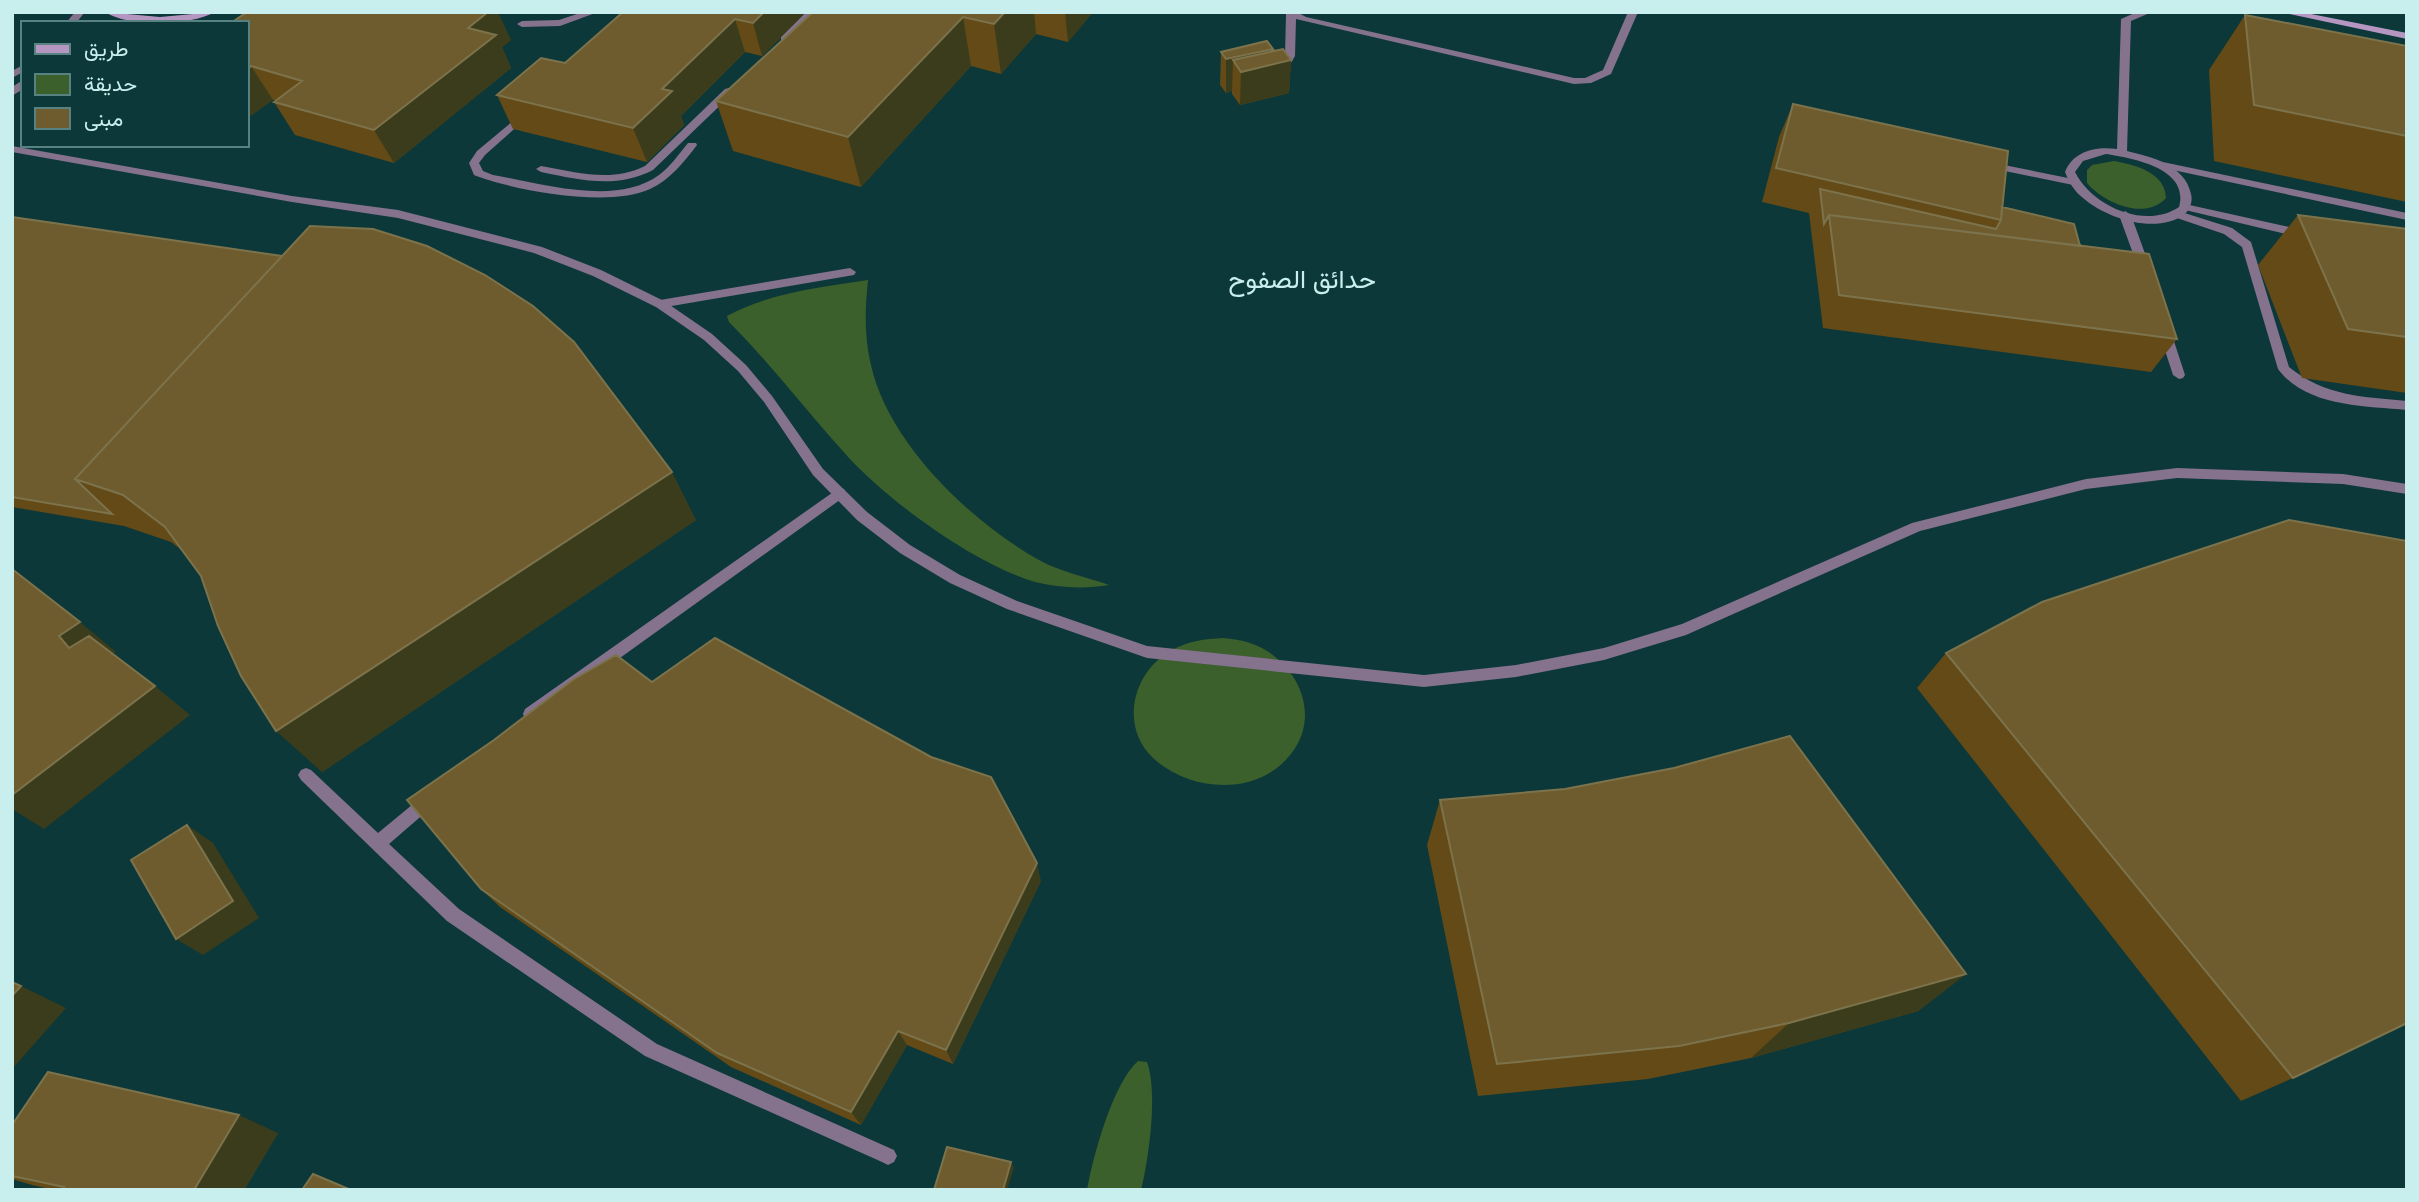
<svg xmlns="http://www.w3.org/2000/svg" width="2419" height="1202" font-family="'Open Sans',Vazirmatn,sans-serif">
	<rect width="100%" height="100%" fill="#0c3839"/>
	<path fill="#3b602c" d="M2114 161C2135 165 2165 172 2166 198 2145 221 2104 203 2087 183V170L2092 165Z
		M868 280C865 308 864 337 871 365 888 443 971 522 1039 560 1060 572 1087 577 1109 585 1086 589 1058 588 1035 582 975 564 892 504 849 458 808 413 772 365 729 322L727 316C769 293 821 287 868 280Z
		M1223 638C1232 639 1241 640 1250 643 1290 656 1320 704 1297 745 1267 797 1193 795 1153 758 1119 726 1133 671 1172 650 1188 641 1205 639 1223 638Z
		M1138 1061 1147 1062C1158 1092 1149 1158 1141 1190H1087C1093 1156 1113 1083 1138 1061Z"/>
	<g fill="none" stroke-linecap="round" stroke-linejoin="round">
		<path fill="#85728d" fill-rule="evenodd" d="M583 12H598L560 26 522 27 517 24 522 21 559 20Z
			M806 12H817L787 41H781V37Z
			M1284 12H1297L1306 17 1574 78H1585L1603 70 1628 12H1638L1611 74 1591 83 1574 84 1296 19 1295 56 1284 75 1280 76 1275 73 1285 56 1286 14Z
			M729 88 734 91 733 93 653 170C616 189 580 180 541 172L536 169 541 166C577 172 611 183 645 166L725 89Z
			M526 110 530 111V115L485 155 479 163 483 171 493 175C542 183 615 207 659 175 670 167 679 154 688 143H696L697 145C684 162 670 180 650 189 610 208 515 191 474 175L469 163 477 151Z
			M2158 161 2407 213V220L2154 166V162Z
			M2004 165 2073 179 2078 182 2073 185 2000 170V166Z
			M2185 204 2303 230 2309 234 2303 238 2181 209 2180 207Z
			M2175 210 2232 228 2251 242 2289 367C2324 396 2364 397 2407 401V410C2364 406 2306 407 2278 369L2242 247 2224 234 2171 216 2169 214Z
			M2125 211 2131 215 2151 270 2149 273 2145 274 2139 270 2119 215Z
			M850 268 856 272 854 275 660 308 654 304 660 300Z
			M2164 325 2170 329 2185 375 2183 378 2179 379 2173 375 2158 329Z
			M839 488 844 489 846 493 844 497 535 719 530 720 525 719 523 714 525 709Z
			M306 768 311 770 378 833 424 795 429 793 434 795 437 800 434 805 389 844 459 909 657 1044 894 1150 897 1156 894 1162 888 1165 882 1162 645 1056 447 921 301 780 298 775 301 770Z"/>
		<path fill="#85728d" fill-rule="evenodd" d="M75 12H85L76 23H66Z
			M2137 12H2152L2131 21 2127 151C2152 157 2185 165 2191 194 2193 201 2190 209 2185 214 2157 235 2107 219 2083 198 2074 191 2069 182 2065 172 2073 151 2096 146 2117 149L2121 19ZM2106 154C2132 158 2190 168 2179 207 2145 230 2092 206 2075 172L2083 161Z
			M23 65V72L12 78V71Z
			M23 80V89L12 96V87Z
			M12 146 292 196 398 210 542 247 601 270 664 301 712 334 746 365 772 396 823 469 867 512 910 545 960 575 1017 601 1147 646 1424 675 1516 665 1604 648 1682 624 1912 523 2086 479 2177 468 2343 474 2407 484V494L2343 484 2177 478 2086 489 1920 531 1686 635 1604 660 1516 677 1424 687 1147 658 1007 609 950 583 900 553 857 520 813 475 764 402 738 371 704 340 656 307 593 276 534 253 398 218 292 202 12 152Z"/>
		<path fill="#b596c1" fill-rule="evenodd" d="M105 12 160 17 215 12C190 26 130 28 105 12Z
			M2280 12H2301L2407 33V39Z"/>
	</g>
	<path fill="#634a17" d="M623 12H806L762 56 745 52 681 116 684 125 647 162 513 129 497 95 565 63Z
		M813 12H1093L1068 42 1036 34 1001 74 971 66 861 187 733 151 716 101Z
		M2245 15 2407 46V202L2214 161 2209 70Z
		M247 23 511 40 502 47 511 68 394 163 295 135 274 102 275 100H273L247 118Z
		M1273 49V51L1291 60 1289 93 1240 105 1232 94V91L1226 93 1220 85 1221 52Z
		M1793 104 2080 246 2177 339 2151 372 1823 328 1809 213 1762 202 1779 137Z
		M2298 215 2407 229V393L2302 378 2258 265Z
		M12 217 696 520 322 772 201 576 183 551 171 542 124 526 12 507Z
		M1946 653 2293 1078 2241 1101 1917 688Z
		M652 682 1041 881 953 1064 907 1045 861 1125 731 1067 500 907 481 889Z
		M1440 800 1966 974 1918 1011 1751 1058 1648 1079 1478 1096 1427 845Z
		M12 1125 278 1133 244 1190H54L32 1185 12 1179Z"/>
	<path fill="#3b3c1b" d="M488 12H498L511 40 502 47 511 68 394 163 374 130 468 28Z
		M764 12H806L762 56 753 23Z
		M1005 12H1034L1036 34 1001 74 994 24Z
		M1065 12H1093L1068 42Z
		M963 17 971 66 861 187 848 137Z
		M735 19 745 52 681 116 684 125 647 162 633 128 662 89Z
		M1273 49 1272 65 1291 60 1289 93 1240 105 1241 72 1233 60 1232 91 1226 93V59Z
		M251 66 273 100 247 118V70Z
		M672 472 696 520 322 772 276 731Z
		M80 622 116 652 96 666 69 648 59 636Z
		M155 686 190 715 44 829 12 809V795Z
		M187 825 213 843 259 918 203 955 176 939Z
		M1037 863 1041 881 953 1064 946 1050Z
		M1966 974 1918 1011 1751 1058 1789 1023Z
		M21 986 66 1008 12 1069V996Z
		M898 1031 907 1045 861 1125 851 1112Z
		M239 1115 278 1133 244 1190H194Z
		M1011 1162 1014 1168 1007 1190H1003Z"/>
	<path fill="#6e5c2e" stroke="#7c734c" stroke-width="2" d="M247 12H488L468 28 496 35 374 130 274 102 302 81 251 66 247 70V23H231Z
		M623 12H764L753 23 735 19 662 89 672 91 633 128 497 95 541 58 565 63Z
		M813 12H1005L994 24 963 17 848 137 716 101Z
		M2245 15 2407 46V136L2254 105Z
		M1267 41 1273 49 1226 59 1221 52Z
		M1283 49 1291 60 1241 72 1233 60Z
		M1793 104 2008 151 2001 220 1776 168Z
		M1820 189 1996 229 2001 220 2002 207 2074 224 2080 246 1829 215 1824 224Z
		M1829 215 2149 254 2177 339 1839 295Z
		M2298 215 2407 229V337L2348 329Z
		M12 217 282 256 75 479 112 514 12 497Z
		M310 226 373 229 427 246 485 275 533 306 574 342 672 472 276 731 241 676 218 626 201 576 165 527 123 495 75 479Z
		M2289 520 2407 541V1023L2293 1078 1946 653 2042 602Z
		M12 569 80 622 59 636 69 648 89 636 155 686 12 795Z
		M715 638 931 757 991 777 1037 863 946 1050 898 1031 851 1112 717 1053 481 889 407 800 494 740 574 679 616 655 652 682Z
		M1790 736 1966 974 1789 1023 1679 1046 1497 1064 1440 800 1565 789 1674 768Z
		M187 825 233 901 176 939 131 860Z
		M12 982 21 986 12 996Z
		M48 1072 239 1115 194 1190H62L64 1187 12 1176V1125Z
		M947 1147 1011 1162 1003 1190H934Z
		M313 1174 351 1190H302Z"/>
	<g text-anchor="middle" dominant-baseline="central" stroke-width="7" stroke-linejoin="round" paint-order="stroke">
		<g font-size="26" fill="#c9eeee" stroke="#0c3839">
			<text x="1302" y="278">حدائق الصفوح</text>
		</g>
	</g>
	<rect width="2419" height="1202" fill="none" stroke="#c9eeee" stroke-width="28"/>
	<rect x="21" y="21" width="228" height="126" fill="#0c3839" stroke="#588181" stroke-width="2"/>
	<rect x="35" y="44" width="35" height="10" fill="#b596c1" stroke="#588181" stroke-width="2"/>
	<text x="84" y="56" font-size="21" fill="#c9eeee">طريق</text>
	<rect x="35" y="74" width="35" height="21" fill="#3b602c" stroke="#588181" stroke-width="2"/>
	<text x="84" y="91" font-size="21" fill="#c9eeee">حديقة</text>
	<rect x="35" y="108" width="35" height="21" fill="#6e5c2e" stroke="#588181" stroke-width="2"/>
	<text x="84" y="126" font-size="21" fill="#c9eeee">مبنى</text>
</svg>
